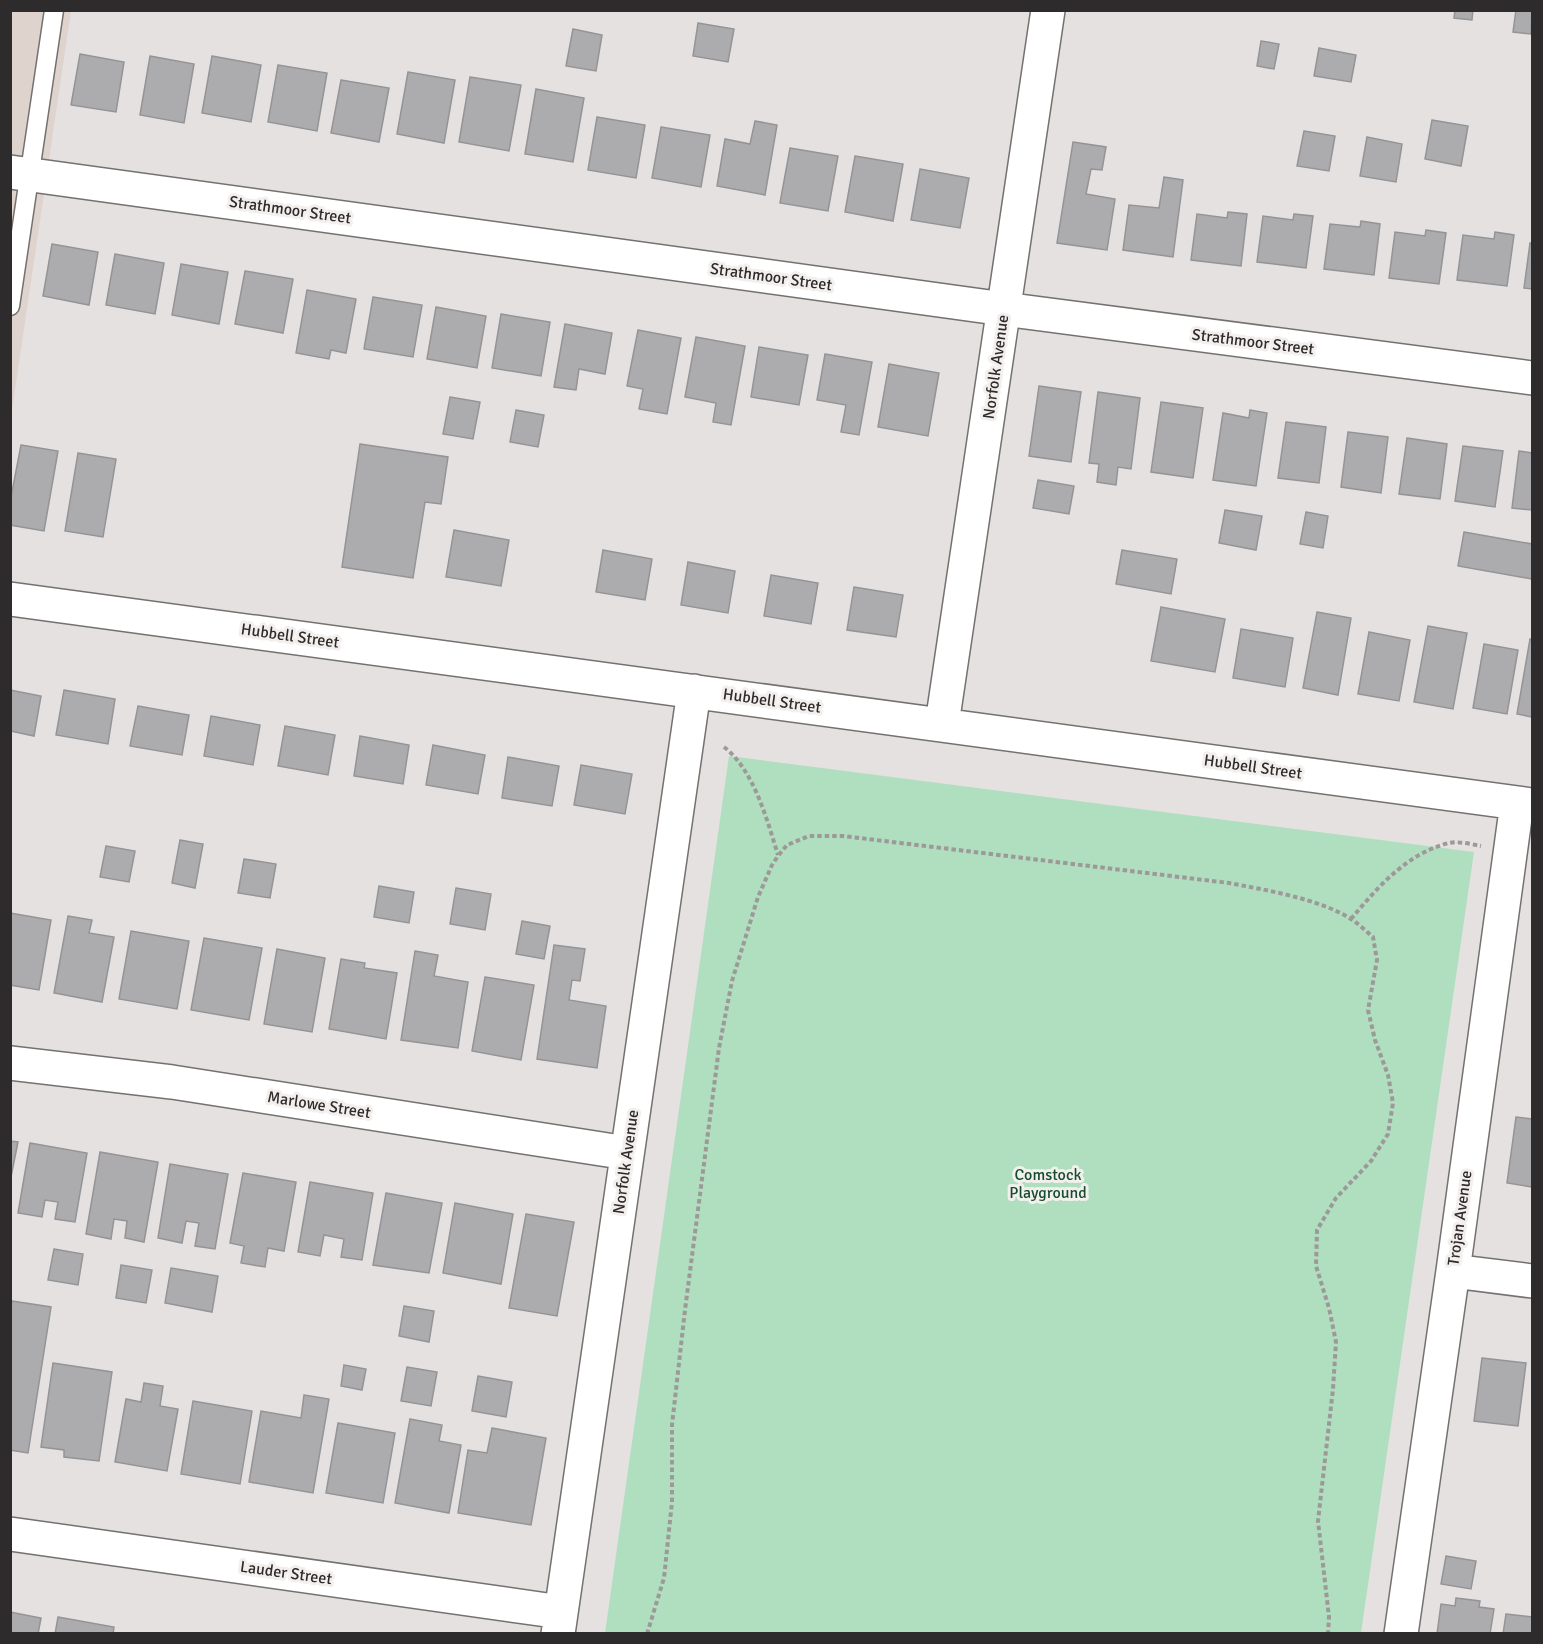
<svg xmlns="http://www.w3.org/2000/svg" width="1543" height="1644" font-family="Signika,sans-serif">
	<rect width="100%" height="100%" fill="#e5e1e0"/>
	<path fill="#dfd3ce" d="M11 11H71L11 417Z"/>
	<path fill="#afdfbf" d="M729 756 1474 852 1361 1633H605Z"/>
	<path fill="#acacaf" stroke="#949497" stroke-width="1.5" d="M1455 10H1473L1472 20 1454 18Z
		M1516 10H1532L1531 34 1513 32Z
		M698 23 734 29 728 62 693 56Z
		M573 29 602 35 596 71 566 66Z
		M1261 41 1279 44 1274 69 1257 66Z
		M1319 48 1356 55 1351 82 1314 76Z
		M80 54 124 62 116 112 71 105Z
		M150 56 194 64 184 123 140 115Z
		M212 56 261 65 251 122 202 113Z
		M278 65 327 73 317 131 268 122Z
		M408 72 455 80 444 143 397 134Z
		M470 77 521 85 509 151 459 142Z
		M341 80 389 88 379 142 331 133Z
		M536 89 584 98 573 162 525 154Z
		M597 117 645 125 636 178 588 170Z
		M1432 120 1468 126 1461 166 1425 159Z
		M755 121 777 125 765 195 717 186 725 139 750 144Z
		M661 127 710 135 701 187 652 178Z
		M1304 131 1335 136 1329 171 1297 166Z
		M1367 137 1402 144 1396 182 1360 176Z
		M1073 142 1106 147 1102 170 1091 169 1086 194 1115 199 1107 250 1057 243Z
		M790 148 838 156 828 211 780 203Z
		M855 156 903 164 893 221 845 212Z
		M920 169 969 178 960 228 911 220Z
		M1164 177 1183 180 1173 257 1123 250 1129 205 1159 208Z
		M1228 212 1247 214 1241 266 1191 260 1197 214 1227 218Z
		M1294 214 1313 216 1306 268 1257 262 1263 216 1293 220Z
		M1361 221 1380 224 1374 275 1324 269 1330 224 1360 227Z
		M1426 230 1446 233 1439 284 1389 278 1395 232 1425 236Z
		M1495 232 1514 235 1507 286 1457 280 1463 235 1494 239Z
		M1530 243H1532V289L1524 288Z
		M52 244 98 252 89 305 43 296Z
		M115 254 164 263 155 314 106 305Z
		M181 264 228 272 219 324 172 315Z
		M245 271 293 279 283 333 235 324Z
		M307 290 356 299 346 353 331 350 329 359 296 353Z
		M373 297 422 305 413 357 364 349Z
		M436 307 486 316 477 368 427 359Z
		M501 314 550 322 541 376 492 368Z
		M565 324 612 333 605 374 579 369 576 390 554 387Z
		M638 330 681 338 667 414 639 409 643 389 627 386Z
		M696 337 745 346 731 425 713 422 716 403 685 397Z
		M759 347 808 355 799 405 751 397Z
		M825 354 872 362 859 435 841 432 846 405 817 400Z
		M889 364 939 373 928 436 878 427Z
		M1039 386 1081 392 1071 462 1029 456Z
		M1098 392 1140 398 1131 469 1118 467 1116 485 1097 482 1099 464 1089 463Z
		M450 397 480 402 473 439 443 434Z
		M1161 402 1203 408 1193 478 1151 472Z
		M516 410 544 415 538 447 510 442Z
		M1250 410 1267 413 1256 486 1213 480 1223 413 1249 418Z
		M1286 422 1326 427 1319 483 1278 478Z
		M1348 432 1388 437 1381 493 1341 487Z
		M1407 438 1447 444 1440 499 1399 494Z
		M360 444 448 457 441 504 425 502 413 578 342 567Z
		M21 445 58 451 44 531 10 525V502Z
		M1463 446 1503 451 1495 507 1455 501Z
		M1519 451 1532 453V510L1512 508Z
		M78 453 116 459 103 537 65 531Z
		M1038 480 1074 486 1069 514 1033 508Z
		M1225 510 1262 516 1256 550 1219 543Z
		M1306 512 1328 516 1323 548 1300 544Z
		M454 530 509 540 501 586 446 577Z
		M1464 532 1532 544V579L1458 566Z
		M603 550 652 559 645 600 596 592Z
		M1122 550 1177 559 1171 594 1116 584Z
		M688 562 735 571 728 613 681 605Z
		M771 575 818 583 811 624 764 616Z
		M854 587 903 595 896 637 847 630Z
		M1161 607 1225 619 1215 672 1151 661Z
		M1317 612 1351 618 1338 695 1303 688Z
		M1428 626 1467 633 1453 709 1414 702Z
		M1241 629 1293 638 1285 687 1233 678Z
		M1369 632 1410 640 1399 701 1358 694Z
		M1530 639 1532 640V717L1517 714Z
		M1484 644 1518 650 1507 714 1473 708Z
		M10 690 41 696 34 736 10 731Z
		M64 690 115 699 108 744 56 735Z
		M138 706 189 715 182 755 130 746Z
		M211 716 260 725 253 765 204 756Z
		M285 726 335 735 328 775 278 766Z
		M360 736 409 745 403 784 354 776Z
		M433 745 485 755 478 794 426 785Z
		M508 757 559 766 552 806 502 798Z
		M581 765 632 774 625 814 574 805Z
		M180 840 203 844 195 888 172 883Z
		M106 846 135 851 129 882 100 877Z
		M244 859 276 864 270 898 238 893Z
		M379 886 414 892 409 923 374 917Z
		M456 888 491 894 485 930 450 924Z
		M10 913 51 920 39 990 10 985Z
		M68 916 92 920 89 933 114 937 102 1002 54 993Z
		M522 921 550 926 544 959 516 954Z
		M131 931 189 941 177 1009 119 999Z
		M204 938 262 948 249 1020 191 1010Z
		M554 945 585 949 580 981 572 980 569 1000 606 1006 597 1068 537 1059Z
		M277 949 325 958 312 1032 264 1024Z
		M415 951 438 955 434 976 468 982 458 1048 401 1040Z
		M341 959 365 963 364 968 397 973 386 1039 329 1029Z
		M485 977 534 985 521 1060 472 1051Z
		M1516 1117 1532 1119V1187L1507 1183Z
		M10 1141 18 1142 10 1182Z
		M30 1143 87 1153 75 1222 55 1219 58 1202 45 1200 42 1217 18 1213Z
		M100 1152 158 1162 144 1242 125 1238 127 1221 114 1219 111 1239 86 1234Z
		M170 1164 228 1174 215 1249 195 1246 199 1223 186 1221 182 1243 158 1238Z
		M243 1173 296 1182 284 1251 268 1248 265 1267 241 1263 244 1246 230 1243Z
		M310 1182 373 1193 362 1260 341 1257 344 1239 324 1235 320 1256 298 1252Z
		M386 1193 442 1203 429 1273 373 1265Z
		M455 1203 513 1214 501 1284 443 1273Z
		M526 1214 574 1222 557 1316 509 1308Z
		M54 1249 83 1254 78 1285 48 1280Z
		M121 1265 152 1270 146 1303 116 1298Z
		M171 1268 218 1276 212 1312 165 1303Z
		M12 1301 51 1307 28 1453 10 1450V1309Z
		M404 1306 434 1311 429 1342 399 1336Z
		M1482 1358 1526 1363 1518 1426 1474 1421Z
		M53 1363 112 1372 99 1461 64 1457V1450L41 1447Z
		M344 1365 366 1369 362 1390 341 1386Z
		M407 1367 437 1372 431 1406 401 1401Z
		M478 1376 512 1382 506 1417 472 1411Z
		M144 1383 163 1386 160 1406 178 1409 167 1471 115 1462 126 1399 141 1402Z
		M304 1395 329 1399 313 1493 249 1482 261 1411 301 1418Z
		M193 1401 252 1411 240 1484 181 1474Z
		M410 1419 442 1425 439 1441 461 1445 449 1513 395 1503Z
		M338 1423 395 1433 383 1503 326 1493Z
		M492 1428 546 1438 531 1525 458 1513 468 1450 487 1453Z
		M1446 1556 1476 1561 1471 1589 1441 1584Z
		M1456 1598 1480 1601 1479 1607 1494 1609 1490 1634H1437L1441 1604 1455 1606Z
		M10 1612 41 1618 38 1634H10Z
		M1506 1614 1532 1617V1634H1503Z
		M58 1617 114 1627 113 1634H55Z"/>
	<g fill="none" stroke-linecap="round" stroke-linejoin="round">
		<defs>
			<path id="lane" d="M10 306 54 10"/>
			<path id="street" d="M10 172 1004 309 1532 378
				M10 599 1532 805
				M942 724 1048 10
				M10 1063 172 1082 627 1153
				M1453 1271 1532 1281
				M10 1534 561 1612
				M558 1634 694 691
				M1401 1634 1453 1271 1517 803"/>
		</defs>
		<use href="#lane" stroke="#74716f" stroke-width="21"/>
		<use href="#street" stroke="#74716f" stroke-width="36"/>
		<path stroke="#9d9999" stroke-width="4" stroke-dasharray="4.5 3" stroke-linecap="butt" d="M724 747C754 770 767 820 778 855
			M1351 919C1377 888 1407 853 1449 843 1458 841 1471 844 1481 846
			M647 1634 664 1578 672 1502V1425L685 1310 719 1048 732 981 758 897 772 865 778 856 787 845 809 836H843L1229 883C1266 890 1320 899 1351 919 1359 924 1366 931 1373 937L1377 960 1368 1010 1375 1040 1388 1075 1393 1103 1388 1134 1371 1161 1336 1198 1317 1230 1316 1266 1329 1308 1336 1342 1333 1389 1318 1521 1329 1617 1328 1634"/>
		<use href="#lane" stroke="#fff" stroke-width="18"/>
		<use href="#street" stroke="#fff" stroke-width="33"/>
	</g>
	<g text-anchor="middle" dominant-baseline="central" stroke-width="6" stroke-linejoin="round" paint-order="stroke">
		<g font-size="16" fill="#2d2b2b" stroke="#f3efed">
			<text transform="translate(290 210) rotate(8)">Strathmoor Street</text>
			<text transform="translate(771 277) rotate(8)">Strathmoor Street</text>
			<text transform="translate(1253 342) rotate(7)">Strathmoor Street</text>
			<text transform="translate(996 367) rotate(-82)">Norfolk Avenue</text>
			<text transform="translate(290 636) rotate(8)">Hubbell Street</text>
			<text transform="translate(772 701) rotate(8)">Hubbell Street</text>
			<text transform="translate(1253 767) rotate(8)">Hubbell Street</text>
			<text transform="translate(319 1105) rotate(9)">Marlowe Street</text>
			<text transform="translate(626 1162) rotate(-82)">Norfolk Avenue</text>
			<text transform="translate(1460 1218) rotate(-82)">Trojan Avenue</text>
			<text transform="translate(286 1573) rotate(8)">Lauder Street</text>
		</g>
		<g font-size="16" fill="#134d2e" stroke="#f3efed">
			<text x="1048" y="1175">Comstock<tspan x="1048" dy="18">Playground</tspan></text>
		</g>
	</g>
	<rect width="1543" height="1644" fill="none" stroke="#2d2b2b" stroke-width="24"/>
</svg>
